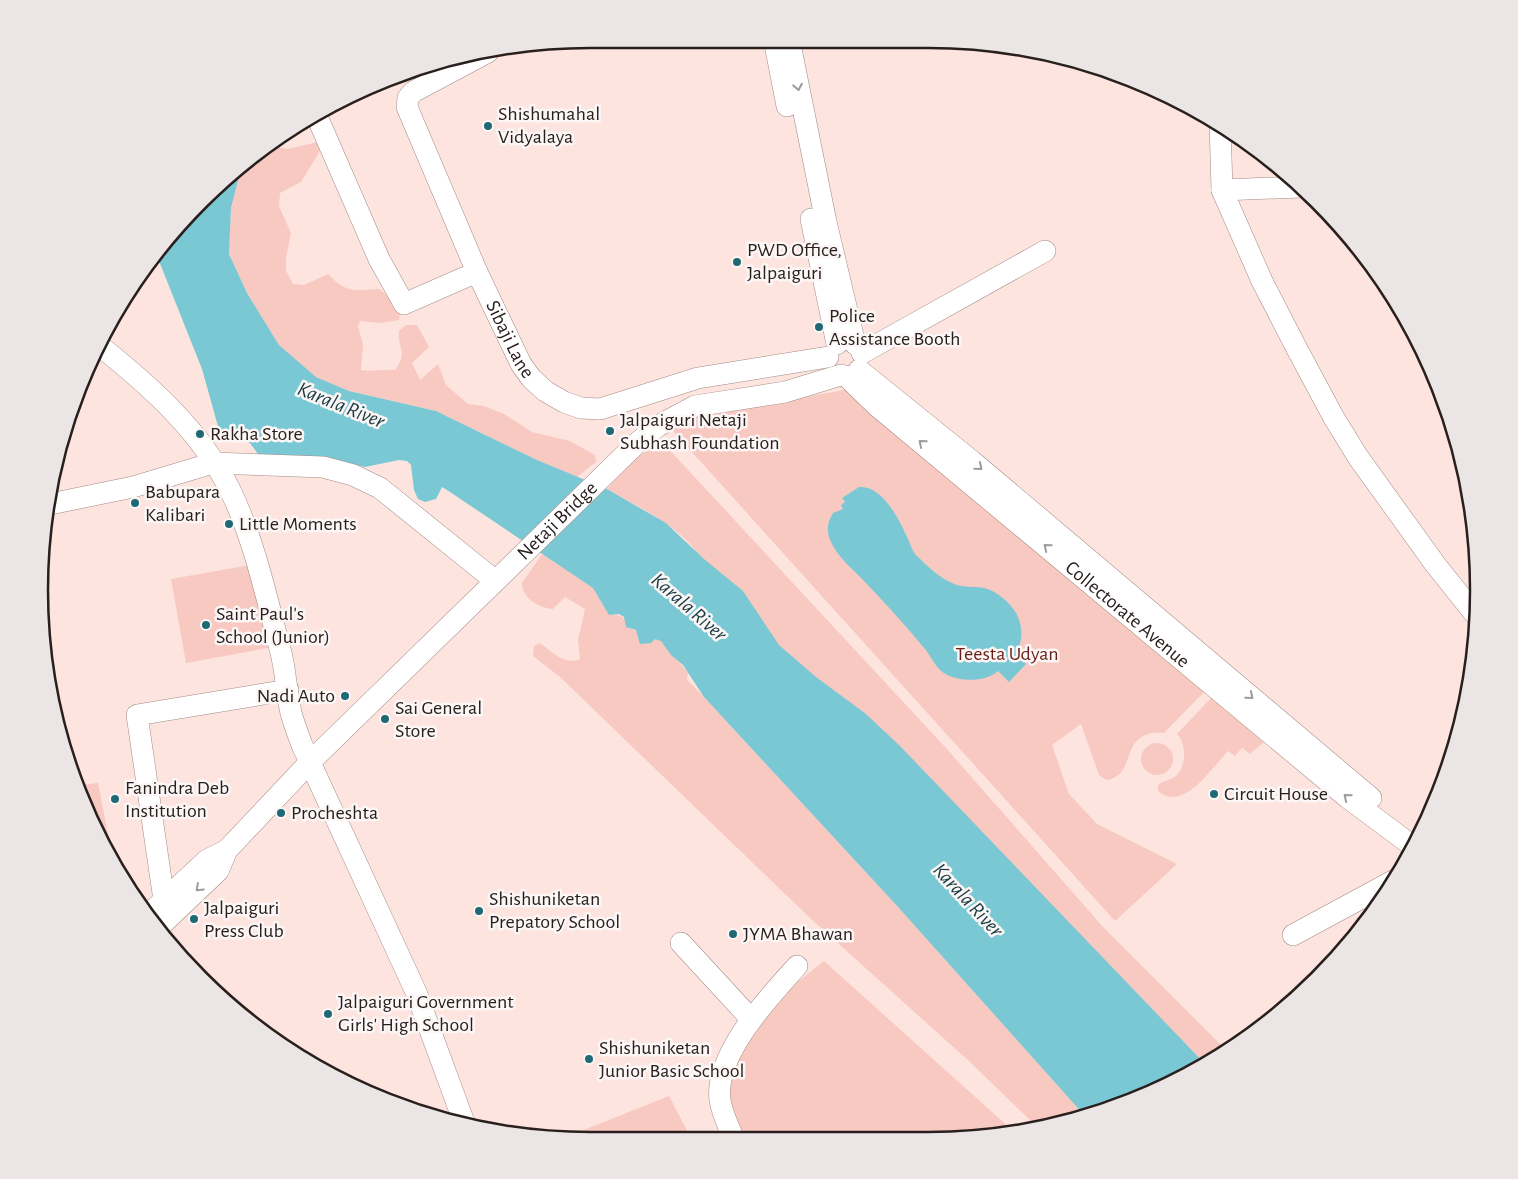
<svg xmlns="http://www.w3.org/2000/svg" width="1518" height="1179" font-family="'Alegreya Sans',sans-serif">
	<rect width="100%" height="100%" fill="#fee4df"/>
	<path fill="#f7c9c1" d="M322 141 323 146 301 182 280 193 279 206 291 233 286 258V271L293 284 304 285 328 274C347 294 354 290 379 289L401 306 399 320 380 323 360 321 358 326 363 345 361 370C373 372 382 369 395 370 409 350 397 349 399 331L406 325H417L429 347 412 363 420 380 438 364 446 385 468 404 484 406 504 414 532 432 570 441 595 455 596 462 577 477 537 460 436 411 349 391 316 377 279 345 247 293 229 254 231 208 241 169 270 146 288 149Z
		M844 390 852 393 1205 691 1164 733C1117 729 1139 776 1106 780L1099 775 1081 724 1052 745 1069 794 1097 824 1177 864 1115 921 673 431 694 418 717 413Z
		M664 444 946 748 1103 927 1226 1050 1204 1066 833 703 709 576C696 533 644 510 607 489 624 470 638 451 664 444Z
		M542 554 594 588 609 615C623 614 623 618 631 629L636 630 639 634 661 640 688 673 687 680 704 697 898 907 1084 1115 1035 1125 970 1062 810 918 560 677 533 656 534 646 540 643C551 651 565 666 580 659L578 640 585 609 565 597 553 609C539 608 522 598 522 583Z
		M250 565 268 648 186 663 171 579Z
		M1212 697 1266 740 1250 754 1242 748 1235 756 1228 751C1212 768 1183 813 1158 791V786C1162 780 1170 781 1176 776 1186 767 1187 744 1177 734Z
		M1141 759a16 16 0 1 1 32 0a16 16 0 1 1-32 0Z
		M98 783 114 866 80 785Z
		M824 961 1012 1130 965 1139 740 1140 726 1099 740 1046 789 989Z
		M669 1096 692 1140H589L564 1138Z"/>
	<path fill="#7bc8d5" d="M241 169 231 208 229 254 247 293 279 345 316 377 349 391 436 411 537 460 607 489 666 523 704 559 743 591 779 645 816 677 866 714 900 746 1206 1065 1105 1111 1084 1115 898 907 704 697 683 665 671 655 661 641 655 639 651 643 640 644 636 630 626 627 624 617 619 614 609 615 593 588 450 492 442 487 436 499 425 502 418 499 414 490 411 465 407 461 399 460 365 467 330 459 258 454 250 443 219 430 202 369 157 256 200 200Z
		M859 487C882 485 899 519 907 537 911 544 911 550 917 556 928 567 940 578 954 584 964 588 974 586 984 588 995 590 1008 601 1014 610 1023 622 1024 641 1016 653L1026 664 1009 682 998 671C986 682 961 682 947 675 936 669 932 658 925 649 906 626 886 604 866 583 854 570 838 558 831 542 826 531 827 523 833 513L843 509 841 505 845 502 842 498Z"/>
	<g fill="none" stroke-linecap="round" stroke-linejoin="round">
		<defs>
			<g id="minor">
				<path d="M774 39 787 106"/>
				<path d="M789 39 826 222 855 344"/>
				<path id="s1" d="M488 52 413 92 408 98 407 107 477 272 497 314 521 364 531 378 545 391 564 402 581 408 600 409 698 378 828 357"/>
				<path d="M315 112 379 259 404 304 477 272"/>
				<path d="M1220 123 1222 190 1262 281 1297 349 1334 418 1358 457 1435 564 1478 618"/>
				<path d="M1222 190 1301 187"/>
				<path d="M811 219 837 344"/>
				<path d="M100 346C150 386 201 431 230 490 253 536 267 599 280 649 286 670 286 692 291 713 294 724 298 734 302 745L416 992 465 1125"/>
				<path d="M862 353 1045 251"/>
				<path d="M859 370 973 462 1371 798"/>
				<path id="s2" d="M846 376 877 406 1348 798 1414 847"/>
				<path d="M50 504 133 487 213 463 323 467 353 475 380 488 488 575"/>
				<path d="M164 900 137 715 288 690"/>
				<path d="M148 915 207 860 227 850"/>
				<path id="s3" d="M158 928 218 871 227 850 310 762 637 443 658 426 695 406 785 392 841 375"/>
				<path d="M1293 935 1393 881"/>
				<path d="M681 943 751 1019"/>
				<path d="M734 1140C729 1127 722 1114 720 1100 714 1055 769 997 797 966"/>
			</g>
		</defs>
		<use href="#minor" stroke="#a18a85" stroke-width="22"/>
		<use href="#minor" stroke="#fff" stroke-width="21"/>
	</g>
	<defs><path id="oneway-chevron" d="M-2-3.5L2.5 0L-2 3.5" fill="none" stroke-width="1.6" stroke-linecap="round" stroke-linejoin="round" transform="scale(1.25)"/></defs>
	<g stroke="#9f9b9a">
		<use href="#oneway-chevron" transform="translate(798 87) rotate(79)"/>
		<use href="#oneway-chevron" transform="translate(922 443) rotate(-140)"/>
		<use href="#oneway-chevron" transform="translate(979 467) rotate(40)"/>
		<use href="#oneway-chevron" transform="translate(1047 547) rotate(-141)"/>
		<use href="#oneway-chevron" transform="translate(1250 696) rotate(40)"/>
		<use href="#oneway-chevron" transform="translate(1347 797) rotate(-141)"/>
		<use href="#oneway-chevron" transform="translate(199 888) rotate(137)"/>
	</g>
	<g fill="#1f6974" stroke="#fcf6f6" stroke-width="2">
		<circle cx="488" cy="126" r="5"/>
		<circle cx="737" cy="262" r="5"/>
		<circle cx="819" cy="327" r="5"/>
		<circle cx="610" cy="431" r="5"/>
		<circle cx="200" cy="434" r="5"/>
		<circle cx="135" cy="503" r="5"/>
		<circle cx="229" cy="524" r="5"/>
		<circle cx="206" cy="625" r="5"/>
		<circle cx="345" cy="696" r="5"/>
		<circle cx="385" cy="719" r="5"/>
		<circle cx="1214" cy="794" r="5"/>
		<circle cx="115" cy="799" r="5"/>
		<circle cx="281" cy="813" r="5"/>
		<circle cx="479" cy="911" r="5"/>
		<circle cx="194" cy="919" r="5"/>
		<circle cx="733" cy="934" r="5"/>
		<circle cx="328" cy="1014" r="5"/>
		<circle cx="589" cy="1059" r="5"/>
	</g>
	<g text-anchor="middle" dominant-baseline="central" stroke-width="5" stroke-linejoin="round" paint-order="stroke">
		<g font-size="20" fill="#29201e" stroke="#fcf6f6" text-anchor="start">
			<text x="498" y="114">Shishumahal<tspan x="498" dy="23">Vidyalaya</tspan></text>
			<text x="747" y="250">PWD Office,<tspan x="747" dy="23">Jalpaiguri</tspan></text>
			<text x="829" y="316">Police<tspan x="829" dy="23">Assistance Booth</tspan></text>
			<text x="620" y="420">Jalpaiguri Netaji<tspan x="620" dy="23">Subhash Foundation</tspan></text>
			<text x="210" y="434">Rakha Store</text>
			<text x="145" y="492">Babupara<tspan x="145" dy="23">Kalibari</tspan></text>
			<text x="239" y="524">Little Moments</text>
			<text x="216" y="614">Saint Paul's<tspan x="216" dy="23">School (Junior)</tspan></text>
			<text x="335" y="696" text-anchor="end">Nadi Auto</text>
			<text x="395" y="708">Sai General<tspan x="395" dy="23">Store</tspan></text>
			<text x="125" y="788">Fanindra Deb<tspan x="125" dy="23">Institution</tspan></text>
			<text x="1224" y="794">Circuit House</text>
			<text x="291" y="813">Procheshta</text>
			<text x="489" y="899">Shishuniketan<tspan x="489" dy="23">Prepatory School</tspan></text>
			<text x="204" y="908">Jalpaiguri<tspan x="204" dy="23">Press Club</tspan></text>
			<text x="743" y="934">JYMA Bhawan</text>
			<text x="338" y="1002">Jalpaiguri Government<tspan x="338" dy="23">Girls' High School</tspan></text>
			<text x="599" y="1048">Shishuniketan<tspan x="599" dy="23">Junior Basic School</tspan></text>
		</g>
		<g font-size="20" fill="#29201e" stroke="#fcf6f6">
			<text stroke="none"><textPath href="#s1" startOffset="356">Sibaji Lane</textPath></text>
			<text stroke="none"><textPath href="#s3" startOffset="572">Netaji Bridge</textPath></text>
			<text stroke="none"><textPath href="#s2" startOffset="369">Collectorate Avenue</textPath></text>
		</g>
		<g font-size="20" fill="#691e17" stroke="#fcf6f6">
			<text x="1007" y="654">Teesta Udyan</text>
		</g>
		<g font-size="21" font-style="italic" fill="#183d43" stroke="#fcf6f6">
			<text transform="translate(341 405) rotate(22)">Karala River</text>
			<text transform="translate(689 607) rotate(41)">Karala River</text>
			<text transform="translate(968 900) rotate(47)">Karala River</text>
		</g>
	</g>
	<path d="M0 0H1518V1179H0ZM590 48H928A542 542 0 0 1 1470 590V590A542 542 0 0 1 928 1132H590A542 542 0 0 1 48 590V590A542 542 0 0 1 590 48Z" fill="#ebe5e5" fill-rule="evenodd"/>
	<path fill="none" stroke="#29201e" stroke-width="2.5" d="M590 48H928A542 542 0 0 1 1470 590V590A542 542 0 0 1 928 1132H590A542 542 0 0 1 48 590V590A542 542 0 0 1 590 48Z"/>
</svg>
